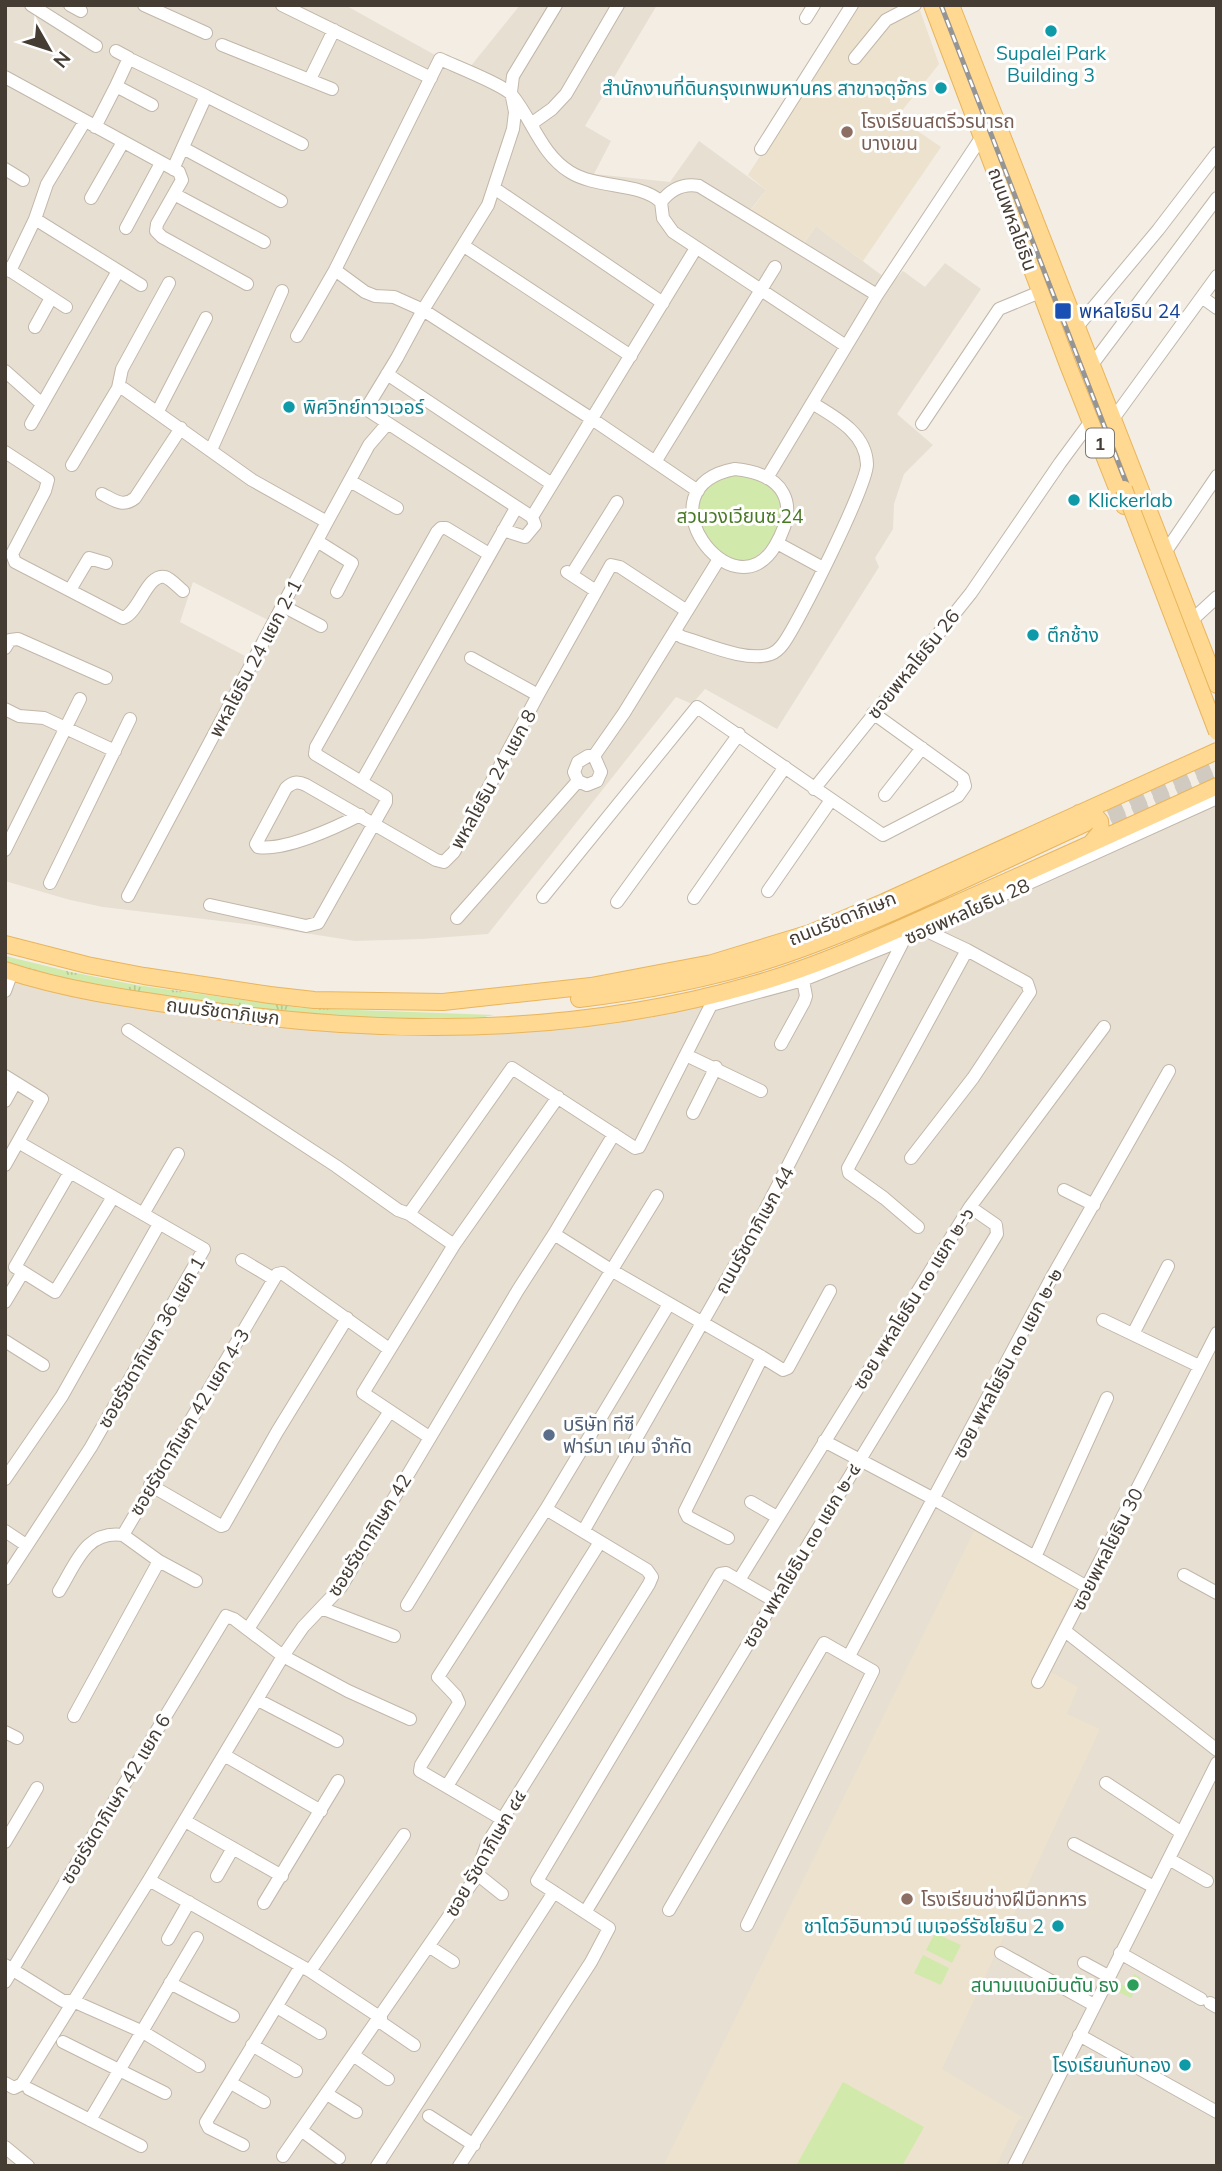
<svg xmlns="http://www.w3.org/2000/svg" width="1222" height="2171" font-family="Mulish,'Noto Sans Thai',sans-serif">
	<defs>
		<pattern id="grass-tufts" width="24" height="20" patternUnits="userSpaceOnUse" patternTransform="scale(1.75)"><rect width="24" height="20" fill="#d1e9ab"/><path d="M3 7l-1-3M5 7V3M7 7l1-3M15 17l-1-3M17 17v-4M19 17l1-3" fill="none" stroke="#b5c994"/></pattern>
	</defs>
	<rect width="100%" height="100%" fill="#f3ede4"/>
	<path fill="#e7dfd2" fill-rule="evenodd" d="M5 5H345L435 55 470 67 520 5H657L585 126 611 141 594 174 670 182 699 141 766 190 749 212 803 245 816 226 892 283 903 271 925 287 945 263 981 289 897 414 933 445 904 474 894 504 893 529 875 558 879 567 777 729 705 689 692 704 676 697 488 934 422 939 355 941 254 925 103 907 70 900 5 881ZM193 582 268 620 247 657 180 622Z
		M1217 794V2166H5V977L421 1032 748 990Z"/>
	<path fill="#ede2cd" d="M857 5H894L896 10 918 5 939 64 897 117 941 147 863 261 816 226 802 246 749 213 766 190 748 175Z
		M974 1531 1077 1588 1038 1665 1078 1687 1067 1714 1100 1729 942 2069 1024 2118 1018 2120 996 2166H663Z"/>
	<path fill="url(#grass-tufts)" d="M5 956 71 972 136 985 302 1008 494 1015 484 1017 399 1020 303 1016 91 986 5 965Z"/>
	<path fill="#d1e9ab" d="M743 470 784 493 783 531 746 566 723 561 694 524C696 480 705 483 743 470Z
		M935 1933 961 1945 952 1963 926 1950Z
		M923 1955 949 1968 941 1985 914 1973Z
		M1134 1974 1141 1978 1131 1998 1112 1989 1116 1982 1128 1987Z
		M843 2082 924 2127 902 2166H796Z"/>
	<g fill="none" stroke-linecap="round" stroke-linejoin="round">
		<path stroke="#d0cac1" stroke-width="16" stroke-dasharray="16 8" stroke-linecap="butt" d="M1086 823 1217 763
			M1091 835 1217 776"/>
		<defs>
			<path id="minor" d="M31 5 96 46
				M70 5 81 11
				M144 5 206 33
				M282 5 431 78
				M556 5 513 76 511 92 515 112 513 129 488 205 423 310 397 358 366 409 532 517 696 248
				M806 18 814 5
				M222 45 332 89
				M116 51 129 58 116 86 152 105
				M855 58 886 20 915 5
				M132 60 206 96
				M5 77 179 172 182 180 157 224 156 231 162 237 247 284
				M310 79 334 30
				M531 124 552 109 566 94 618 5
				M95 127 116 86
				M183 148 281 201
				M761 149 852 5
				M5 169 23 180
				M173 169 206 96 302 144
				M494 188 663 303
				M174 194 264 242
				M91 198 123 142
				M661 202C671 189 683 183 699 186L877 295
				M661 202 663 218 673 232 846 346
				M35 219 141 285
				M126 228 161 163
				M464 246 631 356
				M6 268 66 307
				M335 270 365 292 375 296 394 297 423 310 592 419 698 491
				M10 271 35 219 47 184 85 121
				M1203 298 1217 308
				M35 327 51 298
				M1077 327 1158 230 1217 153
				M297 336 335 270 440 59C455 66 504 85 512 95 533 121 541 154 570 172 597 189 640 182 661 202
				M1091 366 1217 198
				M5 371 42 404
				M387 374 552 484
				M118 388 124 389 252 480 327 522
				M118 388 122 369 169 283
				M158 411 206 318
				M1113 419 1217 276
				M31 424 118 271
				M922 424 999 309 1040 292
				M211 450 282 291
				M5 452 48 480 45 491 12 554 15 562 123 618C139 613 147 573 165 577 171 579 178 587 183 591
				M655 462 775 267
				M72 465 118 388
				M735 469C784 474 801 503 775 546 733 617 637 487 735 469Z
				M767 478 877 295 983 135
				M350 481 397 508
				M102 494C114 500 123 508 135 498L181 428
				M503 530 525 537 535 525 532 517
				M317 541 352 563 337 592
				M777 543 823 568
				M1164 554 1217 476
				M567 572 596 591
				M572 574 617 502
				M70 590 89 558 106 563
				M283 606 321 626
				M1192 620 1217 597
				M674 632 682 637C706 644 748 663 771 654 776 652 780 648 783 644 798 624 868 484 867 464 866 433 835 417 812 403
				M5 648 10 640 18 639 106 678
				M471 658 538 695
				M5 709 19 716 44 718 115 751
				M588 756H594L601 772 597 781 587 785 578 781 574 772 578 762Z
				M594 756 624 713 719 559
				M362 781 516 508
				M814 789 971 593 1060 463 1091 421
				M885 795 922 748
				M360 815C335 828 285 851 258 847L256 844 286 788C293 782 297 781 306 785L436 860 444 862 454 852 538 695 611 565 620 567 687 611
				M5 850 80 699
				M50 883 130 719
				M768 891 831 800
				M128 896 327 522 369 445 387 424
				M543 897 697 707 883 835 958 796 965 786 963 778 873 713
				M694 898 785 767
				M617 902 739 734
				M210 905 306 926 318 923 386 802V797L315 754 316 747 437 532 441 528H446L489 554
				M457 918 578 781
				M5 991 12 972
				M711 1005 803 980 905 939 1217 798
				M128 1030 336 1166 398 1210 409 1214 454 1245
				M781 1044 804 1002 806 996 803 980
				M686 1055 761 1091
				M5 1076 42 1099 5 1165
				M5 1101 15 1083
				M693 1113 716 1067
				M70 1172 15 1267 55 1292 113 1197
				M1064 1190 1094 1205
				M143 1214 178 1154
				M409 1214 512 1068 635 1148 639 1147 711 1005 710 1000
				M918 1227 884 1198 849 1173 848 1168 967 950
				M554 1234 611 1270 762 1357 685 1511 688 1517 728 1538
				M242 1260 274 1279
				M5 1302 23 1272
				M1103 1320 1199 1366
				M1133 1334 1168 1266
				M5 1341 43 1365
				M762 1357 783 1370 788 1368 830 1291
				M429 1437 363 1393 454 1245 558 1097
				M824 1441 934 1499 1087 1587
				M5 1479 62 1396 159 1224
				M150 1485 221 1526 224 1525 277 1432 347 1318
				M751 1502 777 1517
				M584 1530 755 1230 912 924 967 950 1027 983 1030 992 973 1078 911 1158
				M5 1531 26 1545
				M1035 1557 1107 1398
				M159 1561 196 1581
				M1184 1575 1217 1593
				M5 1579 91 1447 204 1249 18 1142
				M739 1580 970 1207 1104 1027
				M59 1591C76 1564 85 1530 123 1535
				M407 1605 657 1196
				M321 1608 394 1636
				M248 1629 390 1411
				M1065 1631 1217 1750
				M849 1656 1052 1277 1169 1071
				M1038 1682 1217 1333
				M258 1700 337 1741
				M74 1716 159 1561 123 1535 277 1274 282 1273 389 1349
				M5 1732 17 1738
				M224 1755 321 1811
				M1106 1783 1182 1833
				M447 1786 600 1542
				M502 1819 420 1771 421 1765 459 1703 456 1696 438 1677 546 1509 669 1304
				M185 1821 282 1876
				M5 1842 37 1788
				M1074 1844 1154 1887
				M1169 1859 1207 1881
				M477 1874 502 1894
				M217 1876 233 1848
				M149 1880 310 1971 381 2018
				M264 1903 338 1781
				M669 1910 824 1643 873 1671 747 1925
				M586 1911 997 1234 996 1225 970 1207
				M168 1939 189 1902
				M430 1947 453 1962
				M1001 1953 1094 2005
				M1120 1953 1201 1999
				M1084 1963 1108 1976
				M5 1965 63 2001H73L143 2032 199 2066
				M310 1971 404 1835
				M5 1982 226 1616 234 1619 283 1656 348 1691 410 1719
				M170 1983 233 2016
				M1210 2003 1217 2007
				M277 2007 320 2033
				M379 2021 414 2045
				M1079 2035 1217 2112
				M63 2042 165 2093
				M252 2045 296 2071
				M353 2055 388 2079
				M5 2083 14 2088 22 2084 149 1880 283 1656 303 1627 341 1587 518 1290 554 1234 614 1134
				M231 2083 264 2102
				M29 2089 141 2146
				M327 2094 356 2112
				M429 2116 474 2145
				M90 2120 197 1938
				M301 2130 339 2158
				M243 2145 209 2128 206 2122 301 1966
				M5 2147 28 2166
				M283 2156 474 1880 487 1844 649 1584 652 1577 647 1570 546 1509
				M377 2166 554 1892
				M459 2166 591 1962 609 1928 537 1881 720 1574 726 1573 773 1600
				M1014 2166 1217 1763"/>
			<path id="major" d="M932 5 1068 365 1124 506
				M951 5 1217 685
				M1079 813 1094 814 1100 821 1101 831 1091 843
				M5 944 87 965 144 976 270 995 314 1000 443 1002 591 986 712 963 810 933 884 902 1217 751
				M5 970C77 994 155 1002 229 1013 403 1036 581 1034 751 985 820 966 885 935 951 906 1040 867 1128 827 1217 786
				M579 999C644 991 710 979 772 959 880 923 983 870 1086 823"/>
		</defs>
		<use href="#minor" stroke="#c2b7a9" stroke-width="14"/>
		<use href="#major" stroke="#e9b55c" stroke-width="18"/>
		<use href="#minor" stroke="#fff" stroke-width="12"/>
		<use href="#major" stroke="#ffd891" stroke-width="16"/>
		<defs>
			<path id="rail" d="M941 5 1217 717"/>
		</defs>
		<use href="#rail" stroke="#959595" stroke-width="5"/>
		<use href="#rail" stroke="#fff" stroke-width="2.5" stroke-dasharray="8" stroke-linecap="butt"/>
		<defs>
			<path id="major-bridge" d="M1124 489 1217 732"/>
		</defs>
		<use href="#major-bridge" stroke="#e9b55c" stroke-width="18" stroke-linecap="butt"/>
		<use href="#major-bridge" stroke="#ffd891" stroke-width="16"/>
	</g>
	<g fill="#0f9aa8" stroke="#fff" stroke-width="2.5">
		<circle cx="1051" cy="31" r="7"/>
		<circle cx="941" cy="88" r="7"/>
		<circle cx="289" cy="407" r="7"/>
		<circle cx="1074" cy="500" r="7"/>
		<circle cx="1033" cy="635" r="7"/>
		<circle cx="1058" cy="1926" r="7"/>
		<circle cx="1185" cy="2065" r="7"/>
	</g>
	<g fill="#8d6e63" stroke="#fff" stroke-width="2.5">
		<circle cx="847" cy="132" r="7"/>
		<circle cx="907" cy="1899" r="7"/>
	</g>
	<rect fill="#1a4fb4" stroke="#fff" stroke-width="2.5" x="1054" y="302" width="18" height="18" rx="3.5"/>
	<circle fill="#5c6f8a" stroke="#fff" stroke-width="2.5" cx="549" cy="1435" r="7"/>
	<circle fill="#2e9e5b" stroke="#fff" stroke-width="2.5" cx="1133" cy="1985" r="7"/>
	<g text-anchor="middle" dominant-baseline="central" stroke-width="6" stroke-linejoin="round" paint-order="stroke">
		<rect fill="#fff" stroke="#7d7771" stroke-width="2" x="1086" y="428.5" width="28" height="29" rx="5"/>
		<g font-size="18" font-weight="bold" fill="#453d34">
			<text x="1100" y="443">1</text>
		</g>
		<g font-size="19" fill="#0d838f" stroke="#fff" text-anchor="end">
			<text x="1051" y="53" text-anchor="middle">Supalei Park<tspan x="1051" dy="22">Building 3</tspan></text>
			<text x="927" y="88">สำนักงานที่ดินกรุงเทพมหานคร สาขาจตุจักร</text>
			<text x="303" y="407" text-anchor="start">พิศวิทย์ทาวเวอร์</text>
			<text x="1088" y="500" text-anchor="start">Klickerlab</text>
			<text x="1047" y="635" text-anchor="start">ตึกช้าง</text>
			<text x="1044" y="1926">ชาโตว์อินทาวน์ เมเจอร์รัชโยธิน 2</text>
			<text x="1171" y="2065">โรงเรียนทับทอง</text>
		</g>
		<g font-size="19" fill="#785e54" stroke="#fff" text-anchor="start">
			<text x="861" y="121">โรงเรียนสตรีวรนารถ<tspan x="861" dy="22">บางเขน</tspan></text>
			<text x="921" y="1899">โรงเรียนช่างฝีมือทหาร</text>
		</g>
		<g font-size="19" fill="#453d34" stroke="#fff">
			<text transform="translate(1013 219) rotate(70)">ถนนพหลโยธิน</text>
			<text transform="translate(255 658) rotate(-62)">พหลโยธิน 24 แยก 2-1</text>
			<text transform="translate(913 664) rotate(-51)">ซอยพหลโยธิน 26</text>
			<text transform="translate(493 779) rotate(-61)">พหลโยธิน 24 แยก 8</text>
			<text transform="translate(967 911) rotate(-24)">ซอยพหลโยธิน 28</text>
			<text transform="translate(842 918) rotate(-22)">ถนนรัชดาภิเษก</text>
			<text transform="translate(223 1011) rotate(7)">ถนนรัชดาภิเษก</text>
			<text transform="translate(754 1230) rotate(-61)">ถนนรัชดาภิเษก 44</text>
			<text transform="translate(913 1298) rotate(-58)">ซอย พหลโยธิน ๓๐ แยก ๒-๖</text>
			<text transform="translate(151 1342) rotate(-60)">ซอยรัชดาภิเษก 36 แยก 1</text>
			<text transform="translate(1007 1363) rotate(-62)">ซอย พหลโยธิน ๓๐ แยก ๒-๒</text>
			<text transform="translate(189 1422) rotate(-59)">ซอยรัชดาภิเษก 42 แยก 4-3</text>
			<text transform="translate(369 1535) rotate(-58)">ซอยรัชดาภิเษก 42</text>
			<text transform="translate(1107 1549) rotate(-63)">ซอยพหลโยธิน 30</text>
			<text transform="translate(801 1555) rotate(-59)">ซอย พหลโยธิน ๓๐ แยก ๒-๔</text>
			<text transform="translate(115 1799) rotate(-59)">ซอยรัชดาภิเษก 42 แยก 6</text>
			<text transform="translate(485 1853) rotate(-60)">ซอย รัชดาภิเษก ๔๔</text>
		</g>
		<g font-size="19" fill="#164399" stroke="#fff" text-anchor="start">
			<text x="1079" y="311">พหลโยธิน 24</text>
		</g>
		<g font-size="19" fill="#4a7925" stroke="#fff">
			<text x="740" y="516">สวนวงเวียนซ.24</text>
		</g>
		<g font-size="19" fill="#4e5e75" stroke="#fff" text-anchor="start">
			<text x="563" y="1424">บริษัท ทีซี<tspan x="563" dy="22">ฟาร์มา เคม จำกัด</tspan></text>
		</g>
		<g font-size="19" fill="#27864d" stroke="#fff" text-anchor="end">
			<text x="1119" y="1985">สนามแบดมินตัน ธง</text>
		</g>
	</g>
	<rect width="1222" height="2171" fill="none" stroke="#453d34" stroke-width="14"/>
	<g transform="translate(49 49) rotate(129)" stroke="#ffffff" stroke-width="5" paint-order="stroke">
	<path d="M0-5L12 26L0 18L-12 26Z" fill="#453d34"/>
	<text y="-10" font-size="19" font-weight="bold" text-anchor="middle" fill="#453d34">N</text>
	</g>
</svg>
